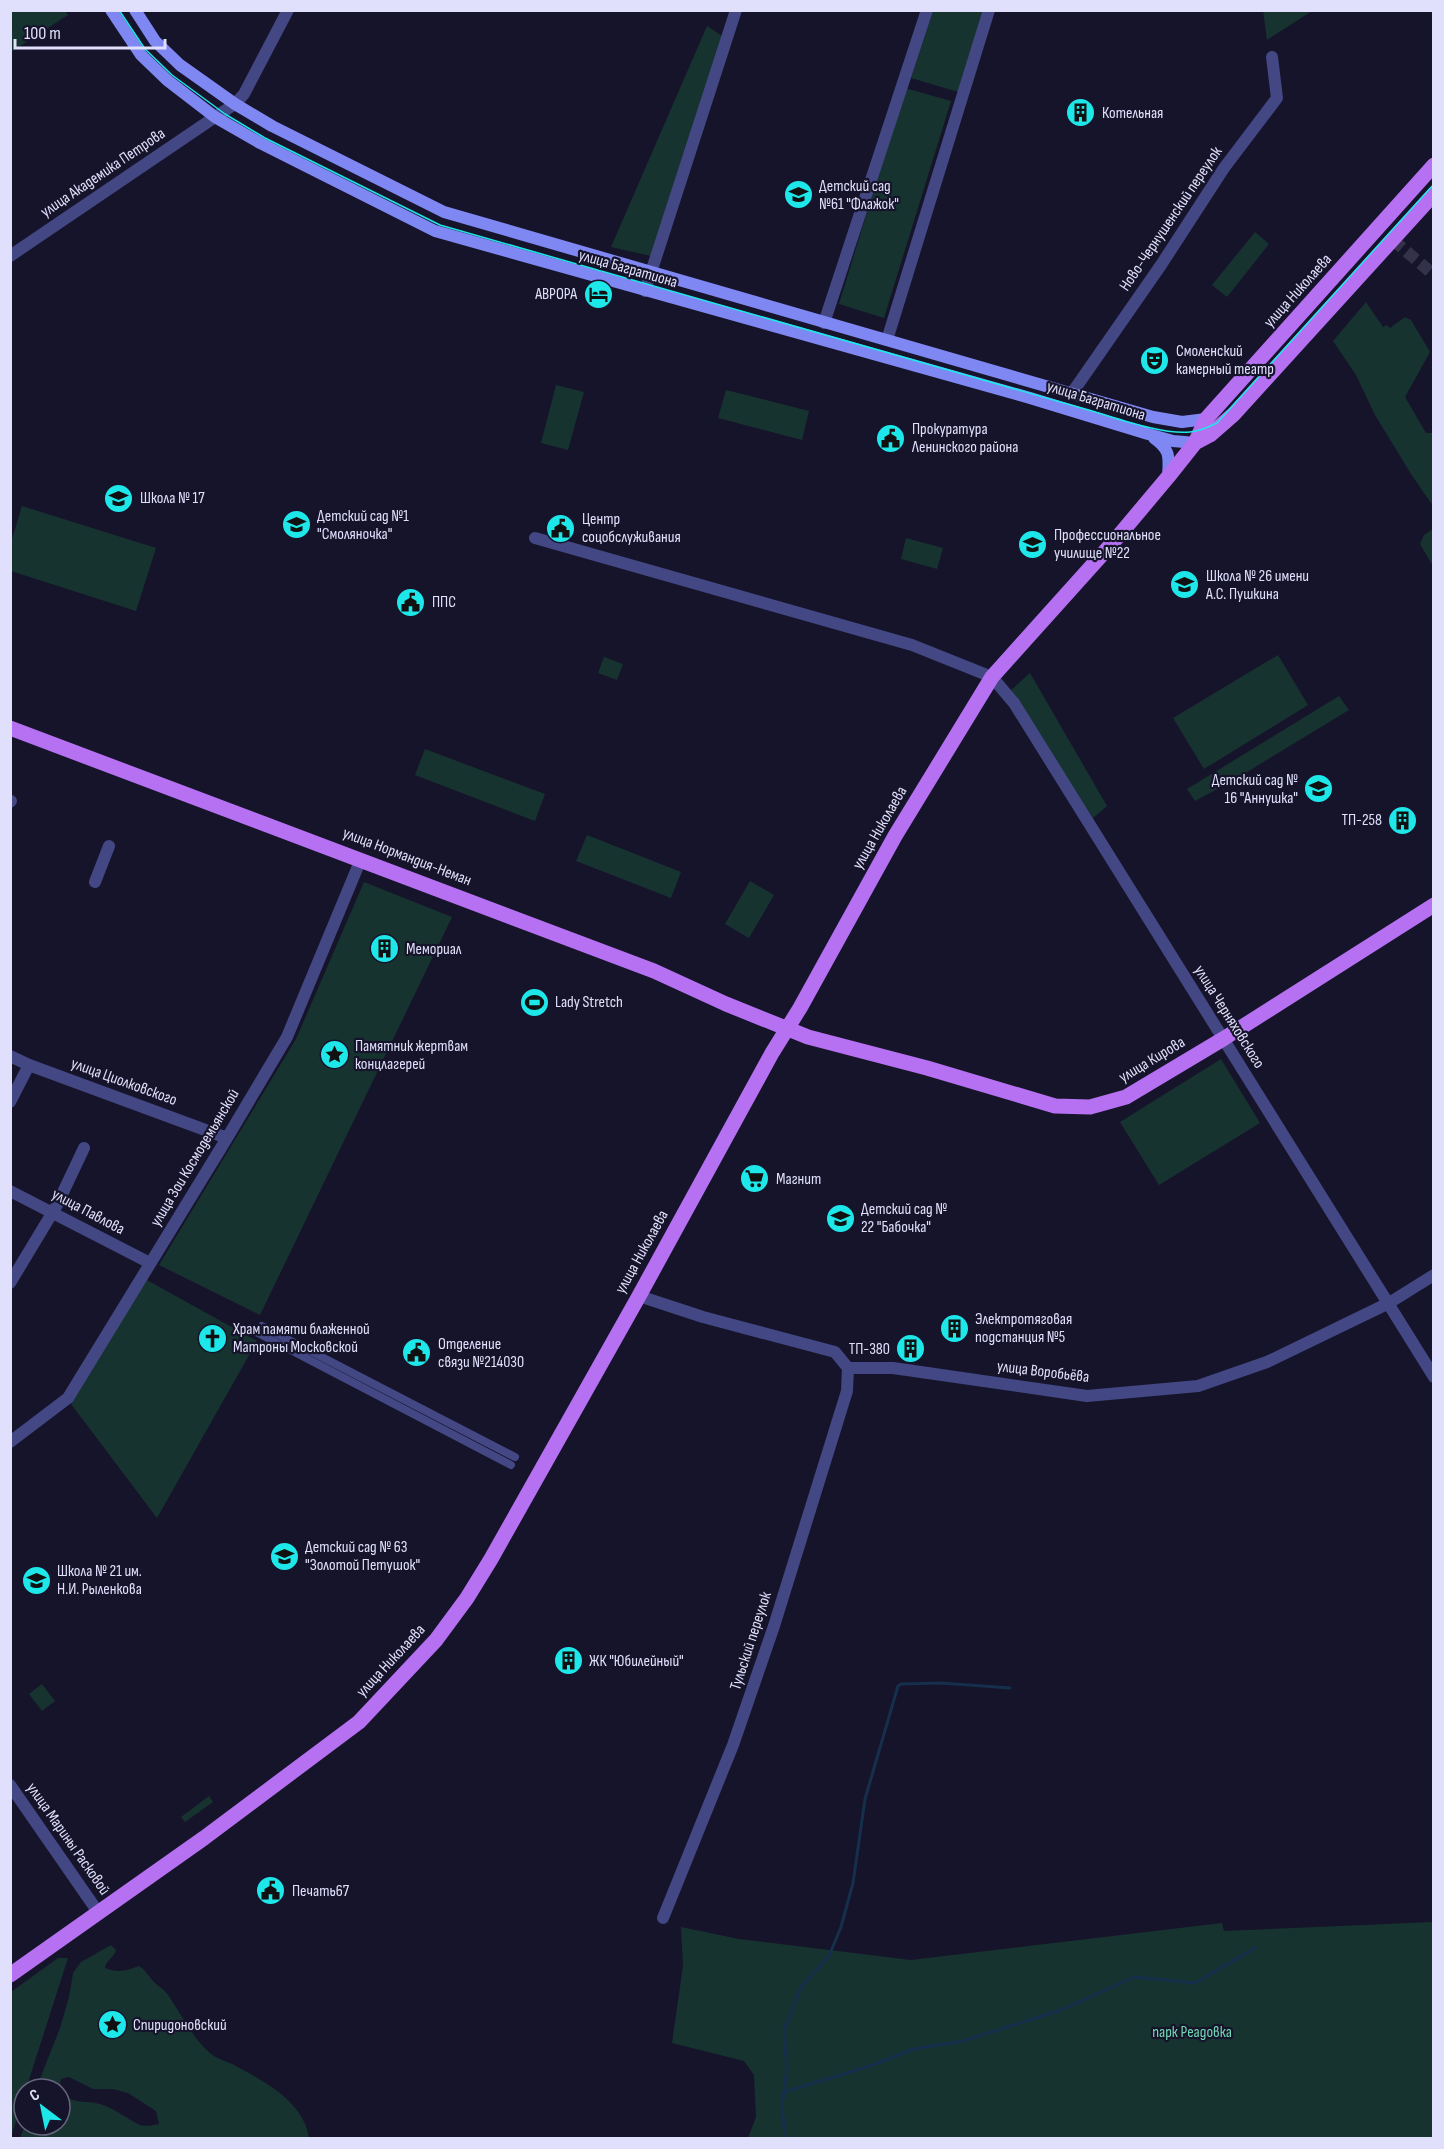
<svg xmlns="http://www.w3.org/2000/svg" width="1444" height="2149" font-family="'Sofia Sans Condensed',sans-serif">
	<rect width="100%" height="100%" fill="#16142a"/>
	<path fill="#173330" d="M11 10 65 11 68 15 11 52Z
		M1263 10H1312V11L1267 40Z
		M933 11H983L958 92 911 78Z
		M707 26 725 38 651 256 611 247Z
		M905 88 951 101 884 318 839 304Z
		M1255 232 1269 244 1227 297 1212 285Z
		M1366 302 1383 327 1387 325 1390 328 1405 317 1411 320 1430 352 1405 397 1426 433H1433V506L1411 474 1375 415 1356 375 1333 341Z
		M556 385 584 392 568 450 541 443Z
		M726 390 809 411 802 440 718 418Z
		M22 506 156 548 136 611 11 571V542Z
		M1433 529V566L1420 544 1424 535Z
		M906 538 943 548 937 569 901 559Z
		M1278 655 1308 705 1204 769 1173 718Z
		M604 657 623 664 617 680 598 673Z
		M1030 673 1107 806 1093 818 1010 691Z
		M1339 696 1349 710 1234 780 1195 801 1187 789Z
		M425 749 545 794 535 821 415 775Z
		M587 835 681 872 671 898 576 861Z
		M750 881 774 895 749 938 725 924Z
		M364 882 452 917 260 1315 159 1265 296 1039Z
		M1221 1059 1260 1123 1159 1185 1120 1122Z
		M145 1279 257 1341 157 1518 71 1404Z
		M42 1684 55 1701 42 1711 29 1694Z
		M209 1796 213 1802 185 1822 181 1817Z
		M1433 1922V2138H748L756 2117 754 2075 744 2061 672 2043 683 1966 681 1927 739 1939 911 1960 1222 1923 1224 1931Z
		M111 1945 116 1950C114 1958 106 1960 105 1968 117 1973 126 1971 139 1966 147 1971 148 1976 154 1982 159 1987 165 1990 168 1995 182 2015 192 2038 211 2054 218 2059 225 2061 232 2064 262 2080 304 2101 309 2138H20L25 2125H60V2091C73 2106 86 2099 103 2105 117 2110 127 2119 140 2125 145 2127 153 2125 159 2124L156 2111 128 2093 113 2089H93L69 2077 61 2079 59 2089H36L60 2028 69 1997 73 1973 81 1962Z
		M58 1958H68L26 2089H24V2096L11 2137V1992Z"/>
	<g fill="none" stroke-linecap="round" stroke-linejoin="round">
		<path stroke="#152f4d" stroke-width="3" d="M784 2092 870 2066 914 2049 963 2041 1061 2010 1134 1977 1195 1983 1255 1948
			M785 2138 782 2106 787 2069 784 2030 801 1987 829 1956 841 1927 853 1883 865 1799 898 1686 901 1684 941 1683 1010 1688"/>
		<path stroke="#34324a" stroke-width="12" stroke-dasharray="12 6" stroke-linecap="butt" d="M1393 240 1434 275"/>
		<path stroke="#434784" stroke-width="8" d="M262 1326 515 1457
			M258 1333 511 1465"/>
		<path stroke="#434784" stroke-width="12" d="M215 117 235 104 244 94 288 10
			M645 291 736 10
			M824 323 927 10
			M887 340 989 10
			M1072 393 1161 265 1224 168 1277 98 1272 57
			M535 538 912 645 992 677
			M10 802 11 801
			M95 882 109 846
			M10 1056 29 1065 227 1138
			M10 1102 29 1065
			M10 1191 150 1263
			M10 1283 57 1205 84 1148
			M639 1296 703 1317 835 1352 848 1368H893L1087 1396 1198 1386 1267 1362 1389 1303 1434 1275
			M10 1442 68 1398 227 1138 287 1037 361 859
			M663 1918 733 1745 774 1626 847 1391 848 1368"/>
		<path stroke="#434784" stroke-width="12" d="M10 256 215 117
			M992 677 1014 703 1434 1377
			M10 1785 98 1912"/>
		<path stroke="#7f87f3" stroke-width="12" d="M111 10 141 55 167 80 215 117 260 143 435 231 1030 398 1148 434 1173 441 1195 443
			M135 10 155 41 180 65 235 104 272 126 444 212 1153 417 1182 422 1206 419
			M1154 438C1171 450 1169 457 1168 477"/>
		<path stroke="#b671f2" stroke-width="15" d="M1195 443 1210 435 1234 414 1434 194
			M10 728 654 971 726 1004 808 1037 927 1068 1055 1106 1090 1107 1126 1097 1223 1039 1434 905
			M10 1975 204 1838 359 1722 436 1640 467 1598 491 1559 639 1296 772 1053 800 1008 895 836 992 677 1116 539 1168 477 1195 443 1206 419 1434 165"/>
		<path stroke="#1ee7ea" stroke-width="1.5" d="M119 10 145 49 172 75 225 114 265 138 440 225 1085 409C1114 417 1161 435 1190 432 1200 431 1209 427 1217 423L1434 184"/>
	</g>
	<defs>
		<symbol id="building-disc" viewBox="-11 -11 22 22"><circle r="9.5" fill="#1ee7ea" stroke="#16142a"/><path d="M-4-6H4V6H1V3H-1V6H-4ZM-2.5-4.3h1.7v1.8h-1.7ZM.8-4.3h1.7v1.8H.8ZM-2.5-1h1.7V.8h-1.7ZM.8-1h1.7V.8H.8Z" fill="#111"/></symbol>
		<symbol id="school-disc" viewBox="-11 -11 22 22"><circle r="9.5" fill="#1ee7ea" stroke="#16142a"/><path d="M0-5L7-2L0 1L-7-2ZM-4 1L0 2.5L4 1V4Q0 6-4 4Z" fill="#111"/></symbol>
		<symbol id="hotel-disc" viewBox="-11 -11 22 22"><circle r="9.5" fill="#1ee7ea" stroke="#16142a"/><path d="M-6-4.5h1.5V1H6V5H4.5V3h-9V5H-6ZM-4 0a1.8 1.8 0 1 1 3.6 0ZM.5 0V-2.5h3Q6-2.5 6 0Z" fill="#111"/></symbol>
		<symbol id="theatre-disc" viewBox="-11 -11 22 22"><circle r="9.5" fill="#1ee7ea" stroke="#16142a"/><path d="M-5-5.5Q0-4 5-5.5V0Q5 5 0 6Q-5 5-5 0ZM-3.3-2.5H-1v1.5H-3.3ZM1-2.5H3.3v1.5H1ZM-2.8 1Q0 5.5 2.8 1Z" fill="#111"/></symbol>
		<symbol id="civic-disc" viewBox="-11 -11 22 22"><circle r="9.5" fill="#1ee7ea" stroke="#16142a"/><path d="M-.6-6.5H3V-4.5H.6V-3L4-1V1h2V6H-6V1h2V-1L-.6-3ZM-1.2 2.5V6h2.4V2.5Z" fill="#111"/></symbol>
		<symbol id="university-disc" viewBox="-11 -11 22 22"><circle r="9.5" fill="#1ee7ea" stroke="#16142a"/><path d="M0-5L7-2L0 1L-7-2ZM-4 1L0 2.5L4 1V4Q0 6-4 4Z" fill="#111"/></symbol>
		<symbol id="stadium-disc" viewBox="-11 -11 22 22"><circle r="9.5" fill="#1ee7ea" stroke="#16142a"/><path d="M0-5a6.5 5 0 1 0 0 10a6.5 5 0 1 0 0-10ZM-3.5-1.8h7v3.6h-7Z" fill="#111"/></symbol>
		<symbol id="sight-disc" viewBox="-11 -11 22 22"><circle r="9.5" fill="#1ee7ea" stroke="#16142a"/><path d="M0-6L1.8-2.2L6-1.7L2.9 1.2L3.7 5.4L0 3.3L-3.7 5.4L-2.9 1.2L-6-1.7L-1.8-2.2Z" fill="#111"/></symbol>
		<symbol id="supermarket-disc" viewBox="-11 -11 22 22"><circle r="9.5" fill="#1ee7ea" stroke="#16142a"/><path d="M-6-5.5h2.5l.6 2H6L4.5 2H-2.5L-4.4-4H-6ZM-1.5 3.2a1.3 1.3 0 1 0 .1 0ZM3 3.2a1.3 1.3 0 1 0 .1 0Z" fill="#111"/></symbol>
		<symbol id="church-disc" viewBox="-11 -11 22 22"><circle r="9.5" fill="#1ee7ea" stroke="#16142a"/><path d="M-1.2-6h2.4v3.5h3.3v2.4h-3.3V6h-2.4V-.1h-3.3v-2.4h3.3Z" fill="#111"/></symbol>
	</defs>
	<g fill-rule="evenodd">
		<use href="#building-disc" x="1064" y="96" width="33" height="33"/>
		<use href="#school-disc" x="782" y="178" width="33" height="33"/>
		<use href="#hotel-disc" x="582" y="278" width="33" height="33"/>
		<use href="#theatre-disc" x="1138" y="344" width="33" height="33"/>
		<use href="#civic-disc" x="874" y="422" width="33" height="33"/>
		<use href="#school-disc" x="102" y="482" width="33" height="33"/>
		<use href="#school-disc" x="280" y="508" width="33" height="33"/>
		<use href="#civic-disc" x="544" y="512" width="33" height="33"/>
		<use href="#university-disc" x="1016" y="528" width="33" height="33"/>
		<use href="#school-disc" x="1168" y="568" width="33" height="33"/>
		<use href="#civic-disc" x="394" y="586" width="33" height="33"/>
		<use href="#school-disc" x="1302" y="772" width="33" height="33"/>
		<use href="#building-disc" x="1386" y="804" width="33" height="33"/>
		<use href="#building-disc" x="368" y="932" width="33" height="33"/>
		<use href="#stadium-disc" x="518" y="986" width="33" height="33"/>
		<use href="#sight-disc" x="318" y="1038" width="33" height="33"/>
		<use href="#supermarket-disc" x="738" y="1162" width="33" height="33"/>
		<use href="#school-disc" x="824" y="1202" width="33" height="33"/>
		<use href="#building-disc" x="938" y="1312" width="33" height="33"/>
		<use href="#church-disc" x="196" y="1322" width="33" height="33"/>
		<use href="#building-disc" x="894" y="1332" width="33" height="33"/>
		<use href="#civic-disc" x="400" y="1336" width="33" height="33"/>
		<use href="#school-disc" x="268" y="1540" width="33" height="33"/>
		<use href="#school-disc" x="20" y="1564" width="33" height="33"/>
		<use href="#building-disc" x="552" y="1644" width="33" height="33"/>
		<use href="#civic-disc" x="254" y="1874" width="33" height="33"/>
		<use href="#sight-disc" x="96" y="2008" width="33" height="33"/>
	</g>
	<g text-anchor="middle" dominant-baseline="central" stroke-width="4.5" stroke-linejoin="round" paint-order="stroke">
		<g font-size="16" fill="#e0dffc" stroke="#16142a" text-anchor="start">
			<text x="1102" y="113">Котельная</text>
			<text x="819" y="186">Детский сад<tspan x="819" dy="18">№61 "Флажок"</tspan></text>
			<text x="577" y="294" text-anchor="end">ABPOPA</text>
			<text x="1176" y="351">Смоленский<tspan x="1176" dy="18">камерный театр</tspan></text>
			<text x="912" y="429">Прокуратура<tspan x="912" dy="18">Ленинского района</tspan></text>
			<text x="140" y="498">Школа № 17</text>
			<text x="317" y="516">Детский сад №1<tspan x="317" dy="18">"Смоляночка"</tspan></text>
			<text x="582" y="519">Центр<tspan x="582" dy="18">соцобслуживания</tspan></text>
			<text x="1054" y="535">Профессиональное<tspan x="1054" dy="18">училище №22</tspan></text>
			<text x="1206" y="576">Школа № 26 имени<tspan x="1206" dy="18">А.С. Пушкина</tspan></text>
			<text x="432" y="602">ППС</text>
			<text x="1298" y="780" text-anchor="end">Детский сад №<tspan x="1298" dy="18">16 "Аннушка"</tspan></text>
			<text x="1382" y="820" text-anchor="end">ТП-258</text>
			<text x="406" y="949">Мемориал</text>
			<text x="555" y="1002">Lady Stretch</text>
			<text x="355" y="1046">Памятник жертвам<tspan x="355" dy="18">концлагерей</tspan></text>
			<text x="776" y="1179">Магнит</text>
			<text x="861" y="1209">Детский сад №<tspan x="861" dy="18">22 "Бабочка"</tspan></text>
			<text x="975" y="1319">Электротяговая<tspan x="975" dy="18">подстанция №5</tspan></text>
			<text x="233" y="1329">Храм памяти блаженной<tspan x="233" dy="18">Матроны Московской</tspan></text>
			<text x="438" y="1344">Отделение<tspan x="438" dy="18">связи №214030</tspan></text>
			<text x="890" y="1349" text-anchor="end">ТП-380</text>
			<text x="305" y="1547">Детский сад № 63<tspan x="305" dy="18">"Золотой Петушок"</tspan></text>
			<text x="57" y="1571">Школа № 21 им.<tspan x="57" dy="18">Н.И. Рыленкова</tspan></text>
			<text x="589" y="1661">ЖК "Юбилейный"</text>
			<text x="292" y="1891">Печать67</text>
			<text x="133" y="2025">Спиридоновский</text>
		</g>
		<g font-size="16" fill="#e0dffc" stroke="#16142a">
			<text transform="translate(103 173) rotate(-34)">улица Академика Петрова</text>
			<text transform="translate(1171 219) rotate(-56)">Ново-Чернушенский переулок</text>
			<text transform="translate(628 269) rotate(16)">улица Багратиона</text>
			<text transform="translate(1298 291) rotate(-48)">улица Николаева</text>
			<text transform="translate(1096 401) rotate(17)">улица Багратиона</text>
			<text transform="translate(880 828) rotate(-60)">улица Николаева</text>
			<text transform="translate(407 857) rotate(21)">улица Нормандия-Неман</text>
			<text transform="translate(1229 1017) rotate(58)">улица Черняховского</text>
			<text transform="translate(1152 1060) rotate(-31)">улица Кирова</text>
			<text transform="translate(124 1082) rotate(20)">улица Циолковского</text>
			<text transform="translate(195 1158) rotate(-59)">улица Зои Космодемьянской</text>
			<text transform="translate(88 1212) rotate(28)">улица Павлова</text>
			<text transform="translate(642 1252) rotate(-61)">улица Николаева</text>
			<text transform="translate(1043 1372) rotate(7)">улица Воробьёва</text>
			<text transform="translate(751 1641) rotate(-72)">Тульский переулок</text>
			<text transform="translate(391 1661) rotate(-47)">улица Николаева</text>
			<text transform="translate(68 1839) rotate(55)">улица Марины Расковой</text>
		</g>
		<g font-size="16" fill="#71d7b4" stroke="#16142a">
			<text x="1192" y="2032">парк Реадовка</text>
		</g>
	</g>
	<rect width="1444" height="2149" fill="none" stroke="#e0dffc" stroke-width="24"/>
	<g transform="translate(42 2107) rotate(328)"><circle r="28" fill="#16142a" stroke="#67657e" stroke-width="1.5"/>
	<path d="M0-4.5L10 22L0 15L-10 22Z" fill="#1ee7ea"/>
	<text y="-9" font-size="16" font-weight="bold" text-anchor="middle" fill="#e0dffc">С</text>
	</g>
	<path d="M15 39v9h150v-9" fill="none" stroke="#e0dffc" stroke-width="3"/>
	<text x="24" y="39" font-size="18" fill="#e0dffc" stroke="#16142a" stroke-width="4.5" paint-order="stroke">100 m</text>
</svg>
